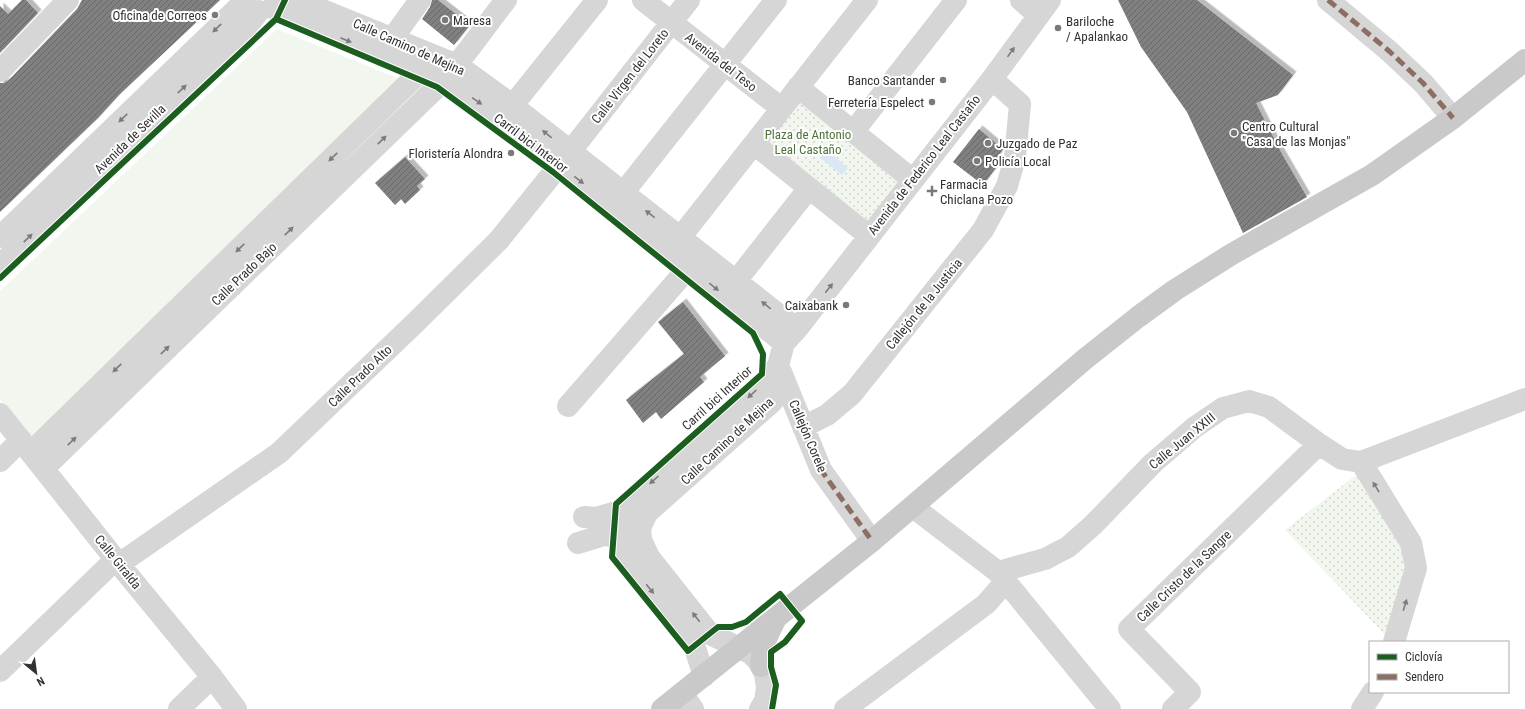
<svg xmlns="http://www.w3.org/2000/svg" width="1525" height="709" font-family="'Roboto Condensed',sans-serif">
	<defs>
		<pattern id="park-dots" width="8" height="8" patternUnits="userSpaceOnUse"><rect width="8" height="8" fill="#f1f7ee"/><path d="M2 2h.1M6 6h.1" fill="none" stroke="#cfd4cd" stroke-width="1.8" stroke-linecap="round"/></pattern>
		<pattern id="building-hatch" width="6" height="6" patternUnits="userSpaceOnUse"><rect width="6" height="6" fill="#808080"/><path d="M-1 1l2-2M0 6l6-6M5 7l2-2" fill="none" stroke="#696969"/></pattern>
		<filter id="shadow"><feDropShadow dx="3.5" dy="-3.5" stdDeviation="0" flood-color="#0004"/></filter>
	</defs>
	<rect width="100%" height="100%" fill="#fff"/>
	<path fill="#f1f7ee" d="M277 29 402 80 33 441 0 399V291Z"/>
	<path fill="url(#park-dots)" d="M798 87 913 180 869 236 754 144Z
		M1365 468 1411 543 1392 642 1285 530Z"/>
	<path fill="#dbe7f4" d="M826 150 848 168 842 175 820 158Z"/>
	<path fill="url(#building-hatch)" filter="url(#shadow)" d="M22 0H26L38 13 0 53V6L8 14Z
		M82 0H220L119 95 98 118 0 212V83H4L9 80 77 9Z
		M432 0H438L470 25 454 45 422 19 430 7Z
		M1118 0H1197L1293 75 1278 95 1256 103 1282 154 1307 197 1243 233 1187 112 1141 47Z
		M979 129 1003 149 997 158 1001 161 983 185 953 162Z
		M405 157 425 179 417 186 420 190 405 204 401 199 395 205 375 183Z
		M683 302 725 356 700 377 704 382 661 419 656 412 643 423 626 400 684 354 658 322Z"/>
	<g fill="none" stroke-linecap="round" stroke-linejoin="round">
		<path stroke="#d6d6d6" stroke-width="22" d="M298 0 457 65 504 99 797 329
			M643 0 781 108
			M1021 0 1038 15
			M1328 0 1389 51 1423 83 1453 118
			M272 8 443 81 455 86 489 109 670 251 784 343
			M392 39 420 0
			M0 71 68 0
			M798 87 913 180
			M512 106 597 0
			M853 132 956 0
			M754 144 869 236
			M623 193 776 0
			M0 237 245 1
			M672 248 867 0
			M0 265 238 37 259 11
			M736 281 809 188
			M781 372 821 470 872 541
			M568 406 690 266
			M0 414 119 564 212 677 236 709
			M803 427 827 415 852 394 983 230 1007 186 1015 158 1020 104 992 79
			M31 452 421 71
			M0 461 21 440
			M1361 462 1411 543 1416 568 1394 642
			M44 468 437 87C463 60 483 29 506 0
			M913 507 998 572 1110 709
			M584 517 596 518 626 509
			M578 543 604 535 622 537
			M119 564 279 453 415 323 499 240 570 152 689 0
			M998 572 1045 559 1068 547 1093 525 1153 463 1195 427 1223 408 1249 401 1269 407 1319 444 1342 459 1361 462 1525 399
			M0 671 116 559
			M704 676 694 645 627 560 621 544 626 509 629 504 761 386 778 366
			M682 693 693 709
			M179 709 212 677
			M760 709 765 701 767 688 765 674 759 662 750 653 710 634 649 557 641 540 640 528 647 513 772 402 778 393 780 378 778 366 784 343 797 329 992 79 1050 0
			M845 709 986 604 1006 581
			M1173 709 1190 692 1129 629 1319 444
			M1362 709 1373 692"/>
		<path stroke="#c9c9c9" stroke-width="22" d="M761 666C762 647 766 637 775 620
			M662 709 872 541 1085 359 1138 317 1175 290 1232 254 1372 175 1453 118 1525 60"/>
		<path stroke="#8d6e63" stroke-width="5" stroke-dasharray="10 5" stroke-linecap="butt" d="M1328 0 1389 51 1423 83 1453 118
			M803 427 821 470 872 541"/>
		<defs>
			<path id="cycleway" d="M276 19 437 87 553 172 753 333 763 354 762 374 616 504 612 557 688 651 718 627H732L746 622 780 594 802 621 785 642 771 652V667L776 685 772 709
				M0 278 276 19 285 0"/>
		</defs>
		<use href="#cycleway" stroke="#fff" stroke-width="8"/>
		<use href="#cycleway" stroke="#1b5e20" stroke-width="6"/>
	</g>
	<defs><path id="oneway-solid" d="M-6-.8H1V-3.2L6.5 0L1 3.2V.8H-6Z"/></defs>
	<g fill="#7c7c7c">
		<use href="#oneway-solid" transform="translate(217 28) rotate(136)"/>
		<use href="#oneway-solid" transform="translate(346 40) rotate(23)"/>
		<use href="#oneway-solid" transform="translate(1011 52) rotate(-54)"/>
		<use href="#oneway-solid" transform="translate(182 89) rotate(-43)"/>
		<use href="#oneway-solid" transform="translate(477 101) rotate(35)"/>
		<use href="#oneway-solid" transform="translate(123 118) rotate(136)"/>
		<use href="#oneway-solid" transform="translate(547 134) rotate(-141)"/>
		<use href="#oneway-solid" transform="translate(382 140) rotate(-44)"/>
		<use href="#oneway-solid" transform="translate(333 157) rotate(136)"/>
		<use href="#oneway-solid" transform="translate(579 180) rotate(38)"/>
		<use href="#oneway-solid" transform="translate(650 214) rotate(-142)"/>
		<use href="#oneway-solid" transform="translate(289 231) rotate(-44)"/>
		<use href="#oneway-solid" transform="translate(28 238) rotate(-44)"/>
		<use href="#oneway-solid" transform="translate(240 248) rotate(136)"/>
		<use href="#oneway-solid" transform="translate(714 287) rotate(39)"/>
		<use href="#oneway-solid" transform="translate(829 288) rotate(-52)"/>
		<use href="#oneway-solid" transform="translate(766 305) rotate(-141)"/>
		<use href="#oneway-solid" transform="translate(165 350) rotate(-44)"/>
		<use href="#oneway-solid" transform="translate(117 368) rotate(136)"/>
		<use href="#oneway-solid" transform="translate(752 394) rotate(138)"/>
		<use href="#oneway-solid" transform="translate(72 441) rotate(-44)"/>
		<use href="#oneway-solid" transform="translate(654 480) rotate(138)"/>
		<use href="#oneway-solid" transform="translate(1376 487) rotate(-121)"/>
		<use href="#oneway-solid" transform="translate(650 589) rotate(51)"/>
		<use href="#oneway-solid" transform="translate(1405 605) rotate(-73)"/>
		<use href="#oneway-solid" transform="translate(696 617) rotate(-128)"/>
	</g>
	<g fill="#7a7a7a" stroke="#fff" stroke-width="1.5">
		<circle cx="215" cy="15" r="4"/>
		<circle cx="445" cy="20" r="4"/>
		<circle cx="1058" cy="28" r="4"/>
		<circle cx="943" cy="80" r="4"/>
		<circle cx="932" cy="102" r="4"/>
		<circle cx="1234" cy="133" r="4"/>
		<circle cx="988" cy="143" r="4"/>
		<circle cx="511" cy="153" r="4"/>
		<circle cx="977" cy="161" r="4"/>
		<path d="M930 185h4v4h4v4h-4v4h-4v-4h-4v-4h4z"/>
		<circle cx="846" cy="305" r="4"/>
	</g>
	<g text-anchor="middle" dominant-baseline="central" stroke-width="4" stroke-linejoin="round" paint-order="stroke">
		<g font-size="13" fill="#323232" stroke="#fff" text-anchor="start">
			<text x="207" y="15" text-anchor="end">Oficina de Correos</text>
			<text x="453" y="20">Maresa</text>
			<text x="1066" y="21">Bariloche<tspan x="1066" dy="15">/ Apalankao</tspan></text>
			<text x="935" y="80" text-anchor="end">Banco Santander</text>
			<text x="924" y="102" text-anchor="end">Ferretería Espelect</text>
			<text x="1242" y="126">Centro Cultural<tspan x="1242" dy="15">"Casa de las Monjas"</tspan></text>
			<text x="996" y="143">Juzgado de Paz</text>
			<text x="503" y="153" text-anchor="end">Floristería Alondra</text>
			<text x="985" y="161">Policía Local</text>
			<text x="940" y="184">Farmacia<tspan x="940" dy="15">Chiclana Pozo</tspan></text>
			<text x="838" y="305" text-anchor="end">Caixabank</text>
		</g>
		<g font-size="13" fill="#323232" stroke="#fff">
			<text transform="translate(409 47) rotate(24)">Calle Camino de Mejina</text>
			<text transform="translate(721 62) rotate(38)">Avenida del Teso</text>
			<text transform="translate(630 76) rotate(-52)">Calle Virgen del Loreto</text>
			<text transform="translate(130 139) rotate(-44)">Avenida de Sevilla</text>
			<text transform="translate(531 143) rotate(37)">Carril bici Interior</text>
			<text transform="translate(924 165) rotate(-52)">Avenida de Federico Leal Castaño</text>
			<text transform="translate(244 274) rotate(-44)">Calle Prado Bajo</text>
			<text transform="translate(924 304) rotate(-51)">Callejón de la Justicia</text>
			<text transform="translate(360 376) rotate(-44)">Calle Prado Alto</text>
			<text transform="translate(717 398) rotate(-42)">Carril bici Interior</text>
			<text transform="translate(808 436) rotate(67)">Callejón Corele</text>
			<text transform="translate(727 441) rotate(-43)">Calle Camino de Mejina</text>
			<text transform="translate(1182 441) rotate(-39)">Calle Juan XXIII</text>
			<text transform="translate(118 562) rotate(51)">Calle Giralda</text>
			<text transform="translate(1184 576) rotate(-44)">Calle Cristo de la Sangre</text>
		</g>
		<g font-size="13" fill="#4e733a" stroke="#fff">
			<text x="808" y="134">Plaza de Antonio<tspan x="808" dy="15">Leal Castaño</tspan></text>
		</g>
	</g>
	<rect x="1369" y="641" width="140" height="52" fill="#ffffff" stroke="#adadad"/>
	<rect x="1377" y="654" width="20" height="6" fill="#1b5e20" stroke="#adadad"/>
	<text x="1405" y="661" font-size="12" fill="#323232">Ciclovía</text>
	<rect x="1377" y="674" width="20" height="6" fill="#8d6e63" stroke="#adadad"/>
	<text x="1405" y="681" font-size="12" fill="#323232">Sendero</text>
	<g transform="translate(36 673) rotate(151)" stroke="#ffffff" stroke-width="3" paint-order="stroke">
	<path d="M0-3L7 15L0 10L-7 15Z" fill="#323232"/>
	<text y="-6" font-size="11" font-weight="bold" text-anchor="middle" fill="#323232">N</text>
	</g>
</svg>
